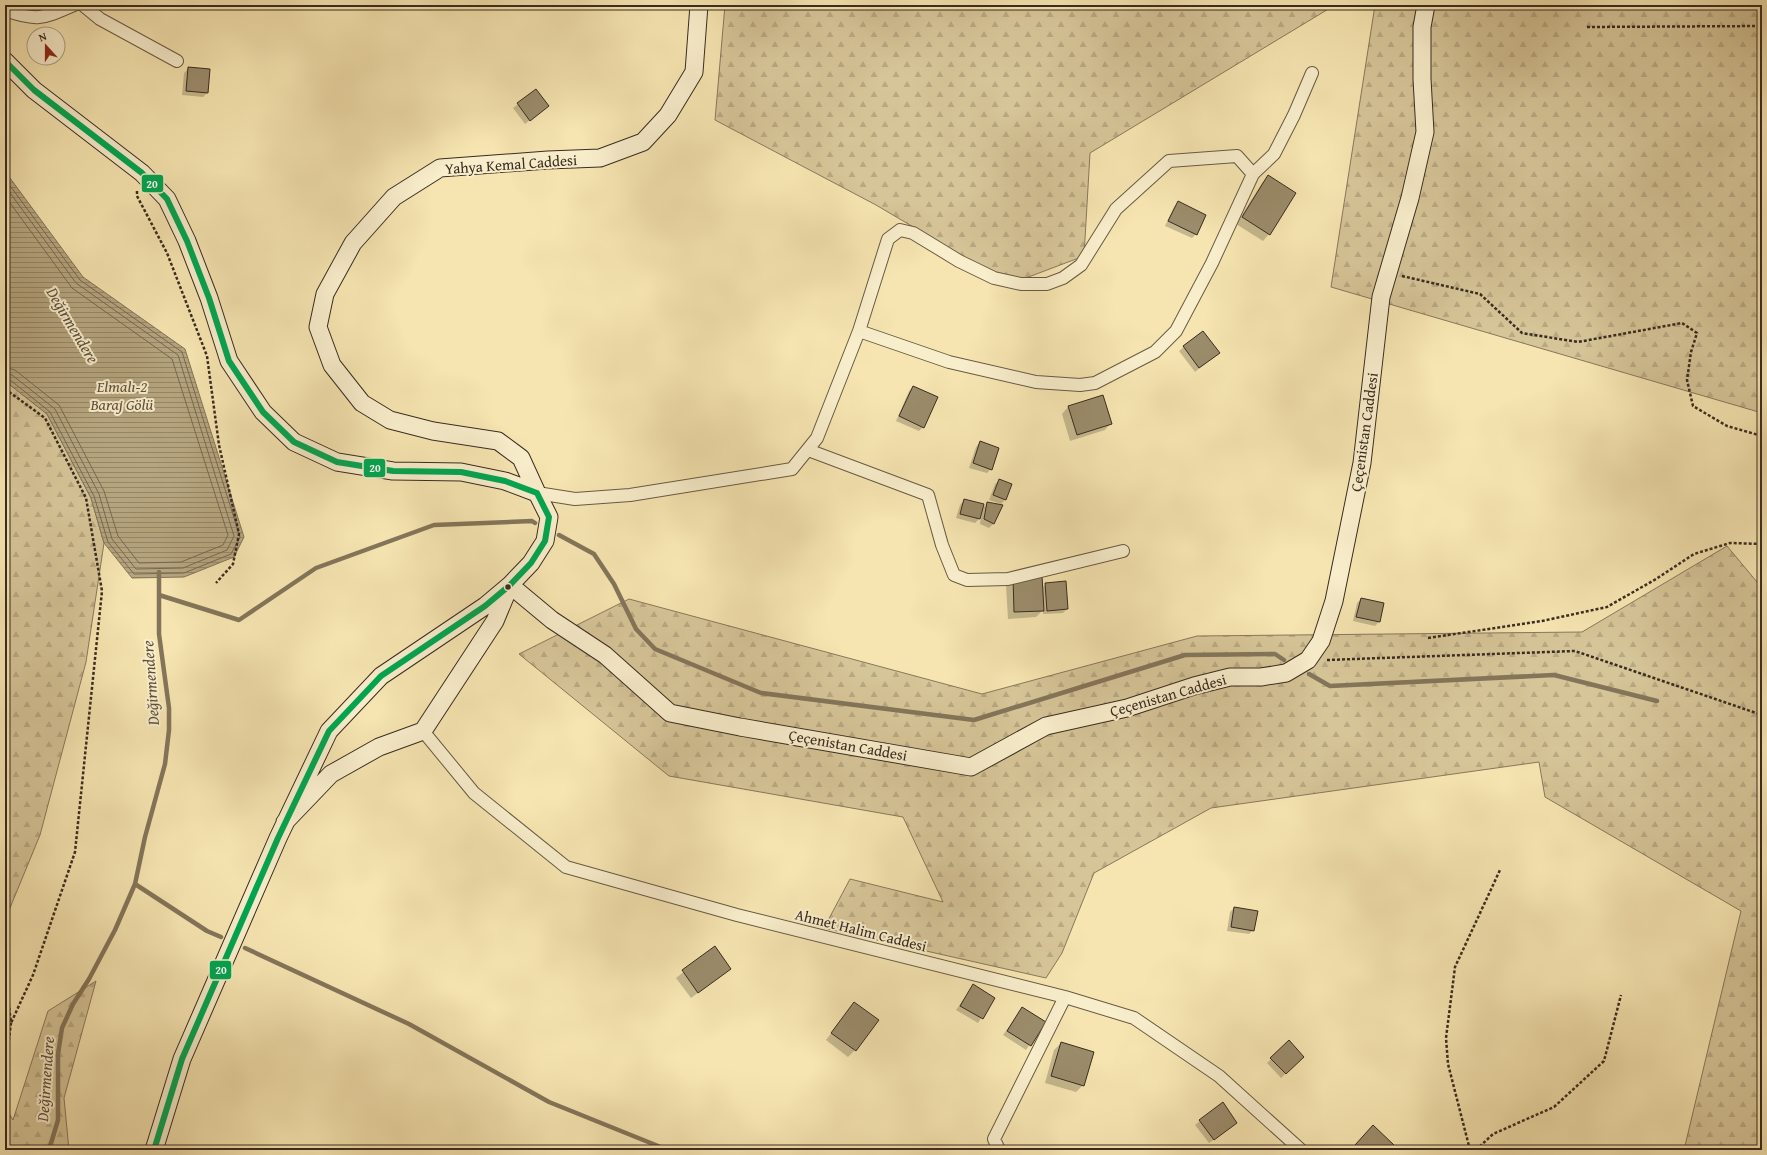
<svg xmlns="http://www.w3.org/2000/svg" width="1767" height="1155" font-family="'Gentium Book Plus',serif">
	<defs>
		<pattern id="forest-firs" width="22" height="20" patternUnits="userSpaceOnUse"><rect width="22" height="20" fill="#d6c598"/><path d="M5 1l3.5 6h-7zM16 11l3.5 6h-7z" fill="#b8a983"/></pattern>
		<pattern id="water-rules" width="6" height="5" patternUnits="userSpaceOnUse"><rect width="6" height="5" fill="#b6a680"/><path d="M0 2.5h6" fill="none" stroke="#958768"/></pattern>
	</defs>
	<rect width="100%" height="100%" fill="#f6e5b1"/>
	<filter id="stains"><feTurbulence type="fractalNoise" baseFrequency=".005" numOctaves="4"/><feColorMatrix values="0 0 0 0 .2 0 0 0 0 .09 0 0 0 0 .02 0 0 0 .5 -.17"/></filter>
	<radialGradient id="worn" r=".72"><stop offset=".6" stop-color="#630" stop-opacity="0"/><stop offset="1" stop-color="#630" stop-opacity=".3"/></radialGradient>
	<path fill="url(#forest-firs)" stroke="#88785c" d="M725 5H1335L1090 153 1084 256 1010 284 876 205 715 120Z
		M1375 5H1762V413L1331 287Z
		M5 381 47 414 91 498 104 543 86 662 40 835 5 920Z
		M1727 546 1762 588V1150H1684L1741 911 1545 797 1539 762 1211 808 1094 873 1062 953 1046 978 824 928 850 879 943 902 903 817 669 776 519 654 629 599 982 694 1197 636 1582 632Z
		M96 981 64 1098 69 1150H5V1107L13 1120 48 1011Z"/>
	<path fill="url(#water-rules)" stroke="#84755a" d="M5 174 10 178 83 277 185 349 244 537 234 557 184 577 132 578 104 543 91 498 47 414 5 381Z"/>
	<path fill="#0003" d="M188 69 207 93 203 97 182 95 184 73Z
		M536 90 548 106 525 124 513 108Z
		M1268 176 1269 234 1263 241 1236 224 1262 183Z
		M1178 203 1196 234 1192 238 1165 226 1174 207Z
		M1184 347 1218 353 1195 372 1179 351Z
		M913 387 923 427 919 431 896 421 909 391Z
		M1068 407 1111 423 1105 430 1070 441 1062 414Z
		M980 442 991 469 987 473 969 468 976 447Z
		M1000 480 1011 484 1005 500 1001 504 989 500 995 484Z
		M964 500 979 519 975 523 956 518 960 505Z
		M988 503 993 524 989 528 980 524 982 509Z
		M1013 578 1042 588 1046 584 1067 609 1063 613 1043 614V610L1036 617 1008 619 1006 585Z
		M1361 599 1383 604 1379 622 1375 626 1353 621 1357 603Z
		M1234 908 1253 930 1249 934 1227 931 1230 912Z
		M714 948 730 969 691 998 676 978Z
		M973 986 994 998 978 1023 956 1010Z
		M854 1003 855 1050 848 1057 826 1040Z
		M1022 1008 1045 1022 1026 1050 1003 1035Z
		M1289 1042 1303 1057 1281 1078 1267 1063Z
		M1061 1043 1083 1085 1076 1092 1045 1083 1054 1050Z
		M1200 1121 1232 1127 1209 1143 1195 1125Z
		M1373 1127 1388 1150H1352L1351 1149Z"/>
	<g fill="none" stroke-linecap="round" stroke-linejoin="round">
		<path stroke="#786850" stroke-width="1" d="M5 179 80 280 182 352 240 537 231 554 184 573 134 574 108 542 94 496 50 412 9 379 5 378
			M5 186 76 283 178 355 234 536 227 550 183 568 136 569 112 539 99 494 55 409 12 375 5 373
			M5 196 72 288 172 359 228 535 223 545 181 562 139 563 118 536 104 491 59 405 15 370 5 367"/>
		<path stroke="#84755a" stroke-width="4.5" d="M559 535 594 554 614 584 636 629 655 649 761 693 974 720 1185 655 1275 654 1284 660
			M159 595 239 620 316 568 434 525 532 521 535 523
			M1309 674 1330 686 1554 675 1657 701
			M135 884 207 931 221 937
			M245 948 409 1024 549 1102 668 1150
			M49 1150 58 1120V1054L62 1028 73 1004 89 979 115 930 135 884 145 837 165 764 169 730V708L159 634V572"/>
	</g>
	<path fill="#9b8c6b" stroke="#392b20" d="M188 67 210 69 208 93 186 91Z
		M536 89 549 106 530 121 517 103Z
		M1268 175 1296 193 1270 235 1242 217Z
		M1178 201 1206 215 1197 235 1168 221Z
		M1203 331 1220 353 1199 368 1183 346Z
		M913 386 938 397 924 428 899 416Z
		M1103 395 1112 424 1077 435 1068 406Z
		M980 441 999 448 992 470 973 463Z
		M999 479 1012 484 1006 500 993 495Z
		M964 499 984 504 980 519 960 514Z
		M987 502 1003 505 994 524 984 519Z
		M1042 576 1044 611 1014 612 1013 577Z
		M1066 581 1068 609 1047 611 1045 583Z
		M1361 598 1384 603 1380 622 1356 617Z
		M1234 907 1258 911 1254 931 1231 927Z
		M715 946 731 969 698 993 682 970Z
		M973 984 995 998 983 1019 960 1006Z
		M854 1002 879 1020 856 1051 831 1033Z
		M1022 1007 1046 1022 1031 1046 1007 1031Z
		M1289 1040 1304 1057 1286 1074 1270 1058Z
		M1061 1042 1094 1052 1084 1086 1051 1076Z
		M1223 1102 1237 1123 1214 1140 1199 1120Z
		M1373 1125 1394 1145 1389 1150H1360L1355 1145Z"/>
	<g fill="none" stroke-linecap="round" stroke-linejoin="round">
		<defs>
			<path id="street" d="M83 5 100 19 177 61
				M5 10C37 22 44 18 74 5
				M859 331 949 362 1036 382 1080 385 1095 383 1155 352 1176 331 1212 263 1253 174 1274 154 1294 115 1312 73
				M808 450 928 495 942 545 954 575 967 580 1008 579 1123 551
				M537 493 575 499 630 495 792 469 817 438 859 331 888 239 900 230 913 233 959 261 994 278 1021 284H1047L1063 278 1081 265 1116 209 1169 161 1237 156 1253 174
				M423 731 474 793 566 867 737 915 1065 997 1134 1018 1219 1076 1301 1150
				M999 1150 994 1139 1065 997"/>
			<path id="secondary" d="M5 61 34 90 142 173 167 199 187 241 209 298 229 361 263 412 294 442 337 462 393 471 461 472 505 481 537 493 549 517 545 541 531 563 510 585 485 606 381 676 329 731 278 838 182 1059 154 1150
				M537 493 521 458 498 441 433 431 390 420 362 403 332 365 318 327 325 294 353 243 394 197 440 168 548 160 600 158 643 142 668 115 694 72 699 5
				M285 822 331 774 379 747 423 731 495 621 510 585 552 620 605 655 670 713 740 727 971 767 1046 726 1127 708 1194 686 1230 677H1261L1286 673 1308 660 1321 641 1334 601 1362 463 1381 297 1410 198 1425 132 1422 79V27L1426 5"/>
		</defs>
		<use href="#street" stroke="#685a44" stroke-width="14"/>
		<use href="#secondary" stroke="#392b20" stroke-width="19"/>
		<path stroke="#392b20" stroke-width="2.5" stroke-dasharray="3 2" stroke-linecap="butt" d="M1587 27 1762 26
			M137 191V196L167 253 207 356 219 445 239 534 233 564 216 583
			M1402 276 1480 294 1522 333 1578 342 1682 323 1697 333 1691 352 1687 380 1693 406 1727 426 1762 436
			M5 389 45 418 86 498 102 591 75 852 33 975 11 1023
			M1428 638 1542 621 1607 607 1656 579 1694 554 1730 543 1762 544
			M1327 660 1575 651 1762 715
			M5 973 11 1023 5 1069
			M1470 1150 1448 1064 1446 1038 1455 967 1500 870
			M1476 1150 1493 1134 1554 1107 1604 1061 1621 995"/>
		<use href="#street" stroke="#f9eecc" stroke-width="12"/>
		<use href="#secondary" stroke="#f9eecc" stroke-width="17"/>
		<defs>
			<path id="bus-1" d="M5 61 34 90 142 173 167 199 187 241 209 298 229 361 263 412 294 442 337 462 393 471 461 472 505 481 537 493 549 517 545 541 531 563 510 585 485 606 381 676 329 731 278 838 182 1059 154 1150"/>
		</defs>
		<use href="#bus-1" stroke="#f9eecc" stroke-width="9"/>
		<use href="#bus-1" stroke="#00a651" stroke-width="6"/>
	</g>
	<circle fill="#392b20" stroke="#f9eecc" stroke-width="1.5" cx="508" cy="587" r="3.5"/>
	<g text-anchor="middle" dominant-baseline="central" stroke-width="4" stroke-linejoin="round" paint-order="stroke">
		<g font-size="15" fill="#392b20" stroke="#f9eecc">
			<text transform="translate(511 164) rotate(-4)">Yahya Kemal Caddesi</text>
			<text transform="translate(1364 432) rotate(-82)">Çeçenistan Caddesi</text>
			<text transform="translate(1168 695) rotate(-16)">Çeçenistan Caddesi</text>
			<text transform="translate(848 745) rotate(10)">Çeçenistan Caddesi</text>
			<text transform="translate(861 930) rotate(14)">Ahmet Halim Caddesi</text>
		</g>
		<g font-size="16" font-style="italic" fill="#5e503d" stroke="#f9eecc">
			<text transform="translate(73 325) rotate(59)">Değirmendere</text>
			<text x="122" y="386">Elmalı-2<tspan x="122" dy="18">Baraj Gölü</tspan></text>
			<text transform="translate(150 683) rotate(-94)">Değirmendere</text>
			<text transform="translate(45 1079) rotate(-86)">Değirmendere</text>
		</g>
	</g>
	<g stroke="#f9eecc" stroke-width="1.5">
		<rect x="141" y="174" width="23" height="19" rx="4" fill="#00a651"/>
		<rect x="363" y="458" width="23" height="20" rx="4" fill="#00a651"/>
		<rect x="209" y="960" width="23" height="20" rx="4" fill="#00a651"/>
	</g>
	<g font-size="11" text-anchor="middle" font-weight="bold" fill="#fff">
		<text x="152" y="188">20</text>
		<text x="375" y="472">20</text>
		<text x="221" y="974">20</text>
	</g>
	<rect width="1767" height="1155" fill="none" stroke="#f6e5b1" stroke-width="20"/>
	<rect x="6" y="6" width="1755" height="1143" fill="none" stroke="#392b20" stroke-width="2"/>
	<rect x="10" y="10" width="1747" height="1135" fill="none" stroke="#392b20"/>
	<g transform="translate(46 46) rotate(339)"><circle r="19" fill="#f9eecc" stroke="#aca087"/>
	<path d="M0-3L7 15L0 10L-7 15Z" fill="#8f2418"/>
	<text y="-6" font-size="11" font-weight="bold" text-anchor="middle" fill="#392b20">N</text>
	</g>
	<rect width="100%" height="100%" filter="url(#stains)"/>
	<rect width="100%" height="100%" fill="url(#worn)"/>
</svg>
